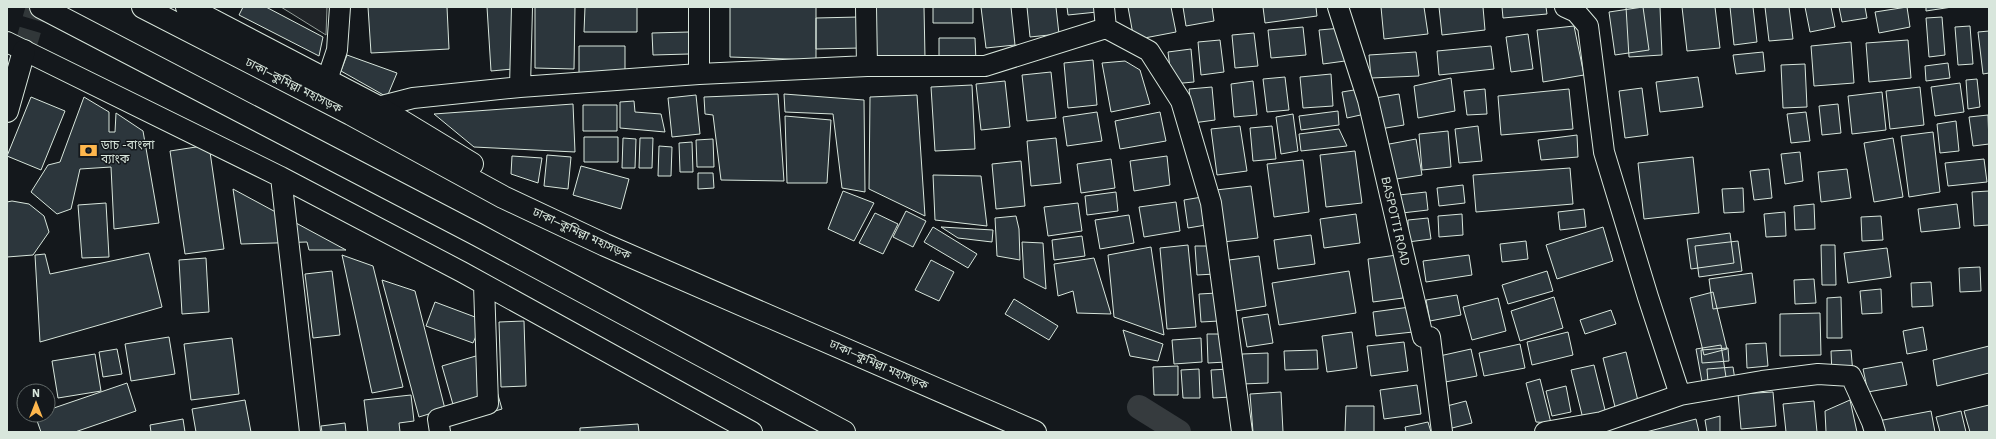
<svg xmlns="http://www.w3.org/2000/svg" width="1996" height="439" font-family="'IBM Plex Sans','Noto Sans Bengali',sans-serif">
	<rect width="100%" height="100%" fill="#14181c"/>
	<path fill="#202428" stroke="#939e99" d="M281 7H327L326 35Z"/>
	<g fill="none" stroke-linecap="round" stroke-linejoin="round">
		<path stroke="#363b3e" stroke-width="24" d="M1139 407 1179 432"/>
	</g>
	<path fill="#2c363c" stroke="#d8e6dc" d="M243 7H266L323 37 319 56 239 15Z
		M368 7H447L449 49 371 53Z
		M487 7H520L524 68 491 71Z
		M535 7H575L574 69 535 68Z
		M585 7H637V32H584Z
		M730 7H816V60L730 57Z
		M873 7H924L925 58 874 59Z
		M933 7H973V23H933Z
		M981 7H1011L1015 45 986 48Z
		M1027 7H1056L1059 34 1030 37Z
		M1067 7H1097V12L1068 15Z
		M1128 7H1171L1176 32 1134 40Z
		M1183 7H1212L1214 21 1186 26Z
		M1263 7H1316L1317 16 1265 23Z
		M1381 7H1424L1428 34 1384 39Z
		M1439 7H1483L1485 30 1442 35Z
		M1502 7H1546L1547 14 1503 18Z
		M1626 7H1660L1662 55 1629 57Z
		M1643 7 1649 50 1615 55 1609 12Z
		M1682 7H1715L1720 48 1687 51Z
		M1730 7H1753L1757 42 1734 45Z
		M1765 7H1789L1793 39 1769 41Z
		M1805 7H1831L1835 27 1810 32Z
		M1839 7H1865L1867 18 1842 22Z
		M1907 7 1910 27 1879 33 1875 12Z
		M1926 7H1952L1926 11Z
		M859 17 860 48 816 49V18Z
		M1942 17 1945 55 1929 57 1926 18Z
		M1574 26 1584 75 1543 82 1537 30Z
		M1970 26 1973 64 1958 65 1955 27Z
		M1303 27 1306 55 1271 58 1268 30Z
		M1342 28 1345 61 1323 64 1319 30Z
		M1989 31V73L1983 74 1978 32Z
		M689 32V54L653 55 652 33Z
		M1254 33 1258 66 1235 68 1232 35Z
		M1528 34 1533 69 1511 72 1506 37Z
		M939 38H975L976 61 939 62Z
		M1220 40 1224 72 1201 75 1198 42Z
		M1908 40 1911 78 1869 82 1866 43Z
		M1851 42 1854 83 1814 86 1811 46Z
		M579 46H625V73H579Z
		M1491 46 1494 69 1439 75 1437 51Z
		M1191 49 1194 82 1172 84 1168 52Z
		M1416 52 1419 76 1371 78 1369 55Z
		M1763 52 1765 71 1736 74 1733 55Z
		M347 55 397 73 387 97 341 71Z
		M1093 60 1097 105 1068 108 1064 63Z
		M1125 61 1140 70 1150 104 1111 112 1102 63Z
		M1948 63 1950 78 1926 81 1925 66Z
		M1805 64 1807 107 1783 108 1781 65Z
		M1051 72 1056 118 1027 121 1022 75Z
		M1331 74 1333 106 1303 108 1300 77Z
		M1285 77 1289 110 1267 112 1263 79Z
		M1698 77 1703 107 1660 112 1656 82Z
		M1451 78 1455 111 1418 118 1414 86Z
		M1977 79 1980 107 1968 109 1966 80Z
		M1005 81 1010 127 981 130 976 84Z
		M1253 81 1257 115 1234 117 1231 84Z
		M1960 83 1964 112 1935 116 1931 87Z
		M972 85 975 149 935 151 931 87Z
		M1212 87 1215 120 1193 123 1189 89Z
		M1920 87 1924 125 1890 129 1886 91Z
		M1642 88 1648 135 1625 138 1619 91Z
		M1360 89 1365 114 1347 118 1342 92Z
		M1485 89 1487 114 1467 115 1464 91Z
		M1569 89 1573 129 1501 135 1498 96Z
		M1882 92 1886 130 1852 134 1848 96Z
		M778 94 784 181 721 180 713 115 705 114 704 97Z
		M784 94 864 100 865 192 842 188 833 114 785 112Z
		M1399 94 1404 125 1380 129 1375 98Z
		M696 95 700 134 672 137 668 98Z
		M917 95 925 216 869 189 870 97Z
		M31 97 65 111 41 170 7 156Z
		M84 97 109 112V132H115L116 113 143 131 159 223 114 229 111 167 80 169 71 209 57 214 31 192 48 165 60 162Z
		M634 101 635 112 661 114 665 132 620 128V102Z
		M573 104 575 152 474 147 434 114Z
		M1838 104 1841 133 1822 135 1819 106Z
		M583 105H617V131H583Z
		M1338 111 1339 125 1301 130 1299 116Z
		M1097 112 1102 141 1067 146 1063 117Z
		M1160 112 1166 141 1120 149 1115 121Z
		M1806 112 1810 141 1791 143 1787 114Z
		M1293 114 1298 151 1281 154 1276 117Z
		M1988 115 1989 144 1973 146 1969 117Z
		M785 116 831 120 827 183H787Z
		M1956 121 1959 151 1940 153 1937 124Z
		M1240 126 1247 171 1217 175 1211 129Z
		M1272 126 1276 159 1253 161 1250 128Z
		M1478 126 1482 161 1459 163 1455 129Z
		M1339 129 1347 146 1301 151 1299 134Z
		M1448 131 1451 167 1422 170 1419 134Z
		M1933 132 1940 192 1909 197 1901 136Z
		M1577 135 1578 157 1541 160 1538 140Z
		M584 137H618V162H584Z
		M623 138 636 139 635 168H622Z
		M640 138H653L652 168H639Z
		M1056 138 1061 183 1031 186 1027 141Z
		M1893 138 1903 197 1874 202 1864 143Z
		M713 139 714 167H697L696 140Z
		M1416 139 1422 175 1390 180 1384 145Z
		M692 142 693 172H680L679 143Z
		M209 145 224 249 185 254 170 151Z
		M659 146 672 147 671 176H658Z
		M1355 151 1362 203 1326 207 1320 155Z
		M1800 152 1803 181 1785 184 1781 154Z
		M547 155 571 157 568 189 544 186Z
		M512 156 542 158 538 183 511 174Z
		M1167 156 1170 185 1134 191 1130 161Z
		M1693 157 1699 213 1644 219 1638 163Z
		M1111 159 1115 188 1081 193 1077 164Z
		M1984 159 1987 182 1948 186 1945 163Z
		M1303 160 1309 212 1274 217 1267 164Z
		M1021 161 1025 206 996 209 992 164Z
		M581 166 629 179 621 209 573 195Z
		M1570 168 1573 204 1476 212 1473 175Z
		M1769 169 1772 198 1754 200 1750 171Z
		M1847 169 1851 198 1821 202 1818 172Z
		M698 173H713L714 188 698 189Z
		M933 175 981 176 987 226 935 220Z
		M1463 185 1465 203 1439 206 1437 188Z
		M1251 186 1258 238 1223 242 1216 190Z
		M1743 188 1744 212 1724 213 1722 189Z
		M233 189 346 250H309L307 242 241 244Z
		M843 191 874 203 854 241 828 229Z
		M1989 191V225L1974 226 1972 192Z
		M1116 192 1118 211 1087 215 1085 196Z
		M1426 192 1428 210 1402 213 1399 195Z
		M1202 197 1206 225 1188 228 1184 200Z
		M12 201 29 204 44 216 49 232 33 255 7 257V202Z
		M1176 202 1180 231 1144 237 1139 207Z
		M106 203 109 257 82 258 78 205Z
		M1078 203 1082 231 1048 236 1044 207Z
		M1814 204 1815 229 1795 230 1794 206Z
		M1957 204 1960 228 1921 232 1918 209Z
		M1584 209 1586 227 1560 230 1558 212Z
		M906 211 926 221 913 247 893 237Z
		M1785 212 1786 236 1766 237 1764 214Z
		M875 213 898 224 883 254 859 243Z
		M1356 214 1360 243 1324 248 1320 219Z
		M1462 214 1463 235 1439 237 1438 216Z
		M1129 215 1134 243 1100 249 1095 220Z
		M1016 216 1019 229 1020 260 997 256 995 218Z
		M1881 216 1883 240 1862 241 1861 217Z
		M1428 218 1431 239 1408 242V220Z
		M933 227 977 254 968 268 924 242Z
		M941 227 993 230 992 242 958 238Z
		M1603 227 1613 261 1557 279 1546 245Z
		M1730 233 1734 263 1691 269 1687 239Z
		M1311 235 1315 264 1278 269 1274 240Z
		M1082 236 1085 256 1054 260 1052 240Z
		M1526 241 1528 259 1502 262 1500 244Z
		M1738 241 1742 271 1699 277 1695 246Z
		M1022 242 1043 243 1046 289 1024 278Z
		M1188 245 1196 327 1167 329 1160 248Z
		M1821 245H1835L1836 285H1822Z
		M1195 246H1214L1215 274 1197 275Z
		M1151 247 1164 335 1114 317 1108 255Z
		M1887 248 1891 277 1848 283 1844 253Z
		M149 253 162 307 40 342 35 255 45 254 50 274Z
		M342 255 373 266 403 387 372 393Z
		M1397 255 1403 298 1373 302 1368 259Z
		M1469 255 1472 275 1426 282 1423 261Z
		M1259 256 1266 306 1235 311 1229 260Z
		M206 258 209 312 182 314 179 260Z
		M1094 258 1111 314 1077 313 1073 291 1058 296 1054 264Z
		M931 260 954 272 939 301 915 290Z
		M1980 267 1981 291 1960 292 1959 268Z
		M332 271 340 335 313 338 305 274Z
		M1349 271 1356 313 1279 325 1272 283Z
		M1547 271 1553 291 1508 304 1502 285Z
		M1752 273 1756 303 1713 309 1709 279Z
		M1814 279 1816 303 1795 304 1794 280Z
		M382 280 415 291 445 409 419 417Z
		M1931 282 1933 306 1912 307 1911 283Z
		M1881 289 1882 313 1862 314 1860 291Z
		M1713 292 1727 349 1704 355 1690 298Z
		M1217 293 1219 321 1201 322 1199 294Z
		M1457 295 1461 315 1430 321 1426 300Z
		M1554 297 1563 328 1520 341 1511 311Z
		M1841 297 1842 338H1827V298Z
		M1498 298 1506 331 1472 340 1463 307Z
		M1014 299 1058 326 1049 340 1005 314Z
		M435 302 483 320 473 343 426 326Z
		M1410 307 1413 332 1376 336 1373 312Z
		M1611 310 1616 324 1585 334 1580 320Z
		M1820 313 1821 355 1780 356V314Z
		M1268 314 1273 343 1247 347 1242 318Z
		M524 321 526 386 501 387 499 322Z
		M1923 327 1927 350 1907 354 1903 331Z
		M1123 330 1163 344 1158 361 1130 356Z
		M1352 332 1357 368 1327 372 1322 336Z
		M1568 332 1573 355 1532 365 1527 342Z
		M1207 334H1225L1226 362 1208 363Z
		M169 337 175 374 131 381 125 344Z
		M232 338 239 394 191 400 184 344Z
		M1201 338 1202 362 1174 364 1172 340Z
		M1404 342 1408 371 1371 376 1367 346Z
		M1766 343 1768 366 1747 368 1746 344Z
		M1520 344 1525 368 1484 376 1479 353Z
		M1721 345 1726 377 1702 382 1696 349Z
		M1989 346V373L1937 386 1933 360Z
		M1728 348 1729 361 1702 363 1701 350Z
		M117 349 122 374 103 377 99 352Z
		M1471 349 1477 376 1440 383 1435 357Z
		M1317 350 1318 369 1285 370 1284 351Z
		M1851 350 1853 374 1832 375 1831 351Z
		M1626 352 1640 409 1617 415 1603 358Z
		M486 353 502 409 458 422 442 366Z
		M1268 353V383L1242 384V354Z
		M95 354 101 391 58 398 52 361Z
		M1902 362 1907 385 1868 392 1863 369Z
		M1594 365 1608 422 1585 427 1571 370Z
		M1178 366V395H1154L1153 367Z
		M1733 367 1735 380 1708 382 1707 369Z
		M1199 369 1200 398H1183L1181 370Z
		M1229 369 1231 397 1213 398 1211 370Z
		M1540 379 1551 423 1536 422 1526 383Z
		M127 383 136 411 75 432H41L35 415H48V410Z
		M1417 385 1421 414 1384 419 1380 390Z
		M1566 386 1571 412 1552 416 1546 391Z
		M1281 392 1283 432H1253L1250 394Z
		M1773 392 1776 426 1741 429 1738 394Z
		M411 395 414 421 399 423 400 432H368L364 400Z
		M245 400 251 432H196L192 409Z
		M1850 400 1857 432H1826L1825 411Z
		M1466 401 1472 423 1448 429 1443 407Z
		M1814 401 1817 432H1786L1783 404Z
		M1989 405V432H1970L1964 411Z
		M1346 406H1374V432H1345Z
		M1931 411 1935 432H1880L1878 421Z
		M1961 411 1966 432H1940L1936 417Z
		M1720 416V432H1707L1705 420Z
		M183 419 185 432H151L150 425Z
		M1696 419 1699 432H1646Z
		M1428 422 1431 432H1406L1405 427Z
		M345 423 346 432H322L321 426Z
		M638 424 639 432H580V428Z"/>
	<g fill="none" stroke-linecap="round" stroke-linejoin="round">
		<path stroke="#313739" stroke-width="22" stroke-dasharray="22 11" stroke-linecap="butt" d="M24 51 37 7"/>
		<defs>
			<path id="minor" d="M866 7 867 66
				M1338 7 1368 100 1423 337H1430L1442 432
				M1565 7 1576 12 1588 26 1604 152 1648 297 1680 395
				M1106 28 1149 51 1181 101 1211 203 1242 432
				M7 42 281 177 462 272 752 432
				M699 74V7
				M327 80 337 50 340 7
				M520 87 522 7
				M378 107 413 98 520 87 699 74 867 66H985L1106 28 1104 7
				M281 177 310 432
				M440 432 438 419 488 404 484 285
				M1545 432 1602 422 1680 395 1762 381 1818 374 1851 376 1872 422 1875 432"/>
			<path id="secondary" d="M7 111 24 51"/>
			<path id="trunk" d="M41 7 476 234 844 432
				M143 7 351 114 503 197 605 245 1035 432
				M187 7 378 107 472 164"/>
		</defs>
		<use href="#minor" stroke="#d8e6dc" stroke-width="22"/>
		<use href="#secondary" stroke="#d8e6dc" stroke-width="24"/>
		<use href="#trunk" stroke="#d8e6dc" stroke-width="24"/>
		<use href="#minor" stroke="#14181c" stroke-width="20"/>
		<use href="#secondary" stroke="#14181c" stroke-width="22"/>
		<use href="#trunk" stroke="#14181c" stroke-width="22"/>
	</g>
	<defs>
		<symbol id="bank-bare" viewBox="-9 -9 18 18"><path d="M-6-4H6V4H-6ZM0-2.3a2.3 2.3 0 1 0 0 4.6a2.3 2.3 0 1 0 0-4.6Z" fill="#ffb74d" stroke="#14181c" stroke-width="2.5" paint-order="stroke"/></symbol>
	</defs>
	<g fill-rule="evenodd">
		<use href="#bank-bare" x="76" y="138" width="25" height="25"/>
	</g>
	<g text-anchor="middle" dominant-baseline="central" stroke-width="3" stroke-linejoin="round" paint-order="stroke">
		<g font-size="12" fill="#d8e6dc" stroke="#14181c">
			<text transform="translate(294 85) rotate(27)">ঢাকা–কুমিল্লা মহাসড়ক</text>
			<text transform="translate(1396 221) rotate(77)">BASPOTTI ROAD</text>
			<text transform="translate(582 233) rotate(25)">ঢাকা–কুমিল্লা মহাসড়ক</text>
			<text transform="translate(879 364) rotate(24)">ঢাকা–কুমিল্লা মহাসড়ক</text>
		</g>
		<g font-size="12" fill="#d8e6dc" stroke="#14181c" text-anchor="start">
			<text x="101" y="144">ডাচ -বাংলা<tspan x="101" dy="14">ব্যাংক</tspan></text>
		</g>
	</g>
	<rect width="1996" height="439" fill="none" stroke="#d8e6dc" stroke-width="16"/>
	<g transform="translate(36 403)"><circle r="19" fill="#14181c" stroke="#626a69"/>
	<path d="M0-3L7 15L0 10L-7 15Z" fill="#ffb74d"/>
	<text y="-6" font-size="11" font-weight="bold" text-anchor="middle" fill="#d8e6dc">N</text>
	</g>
</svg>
